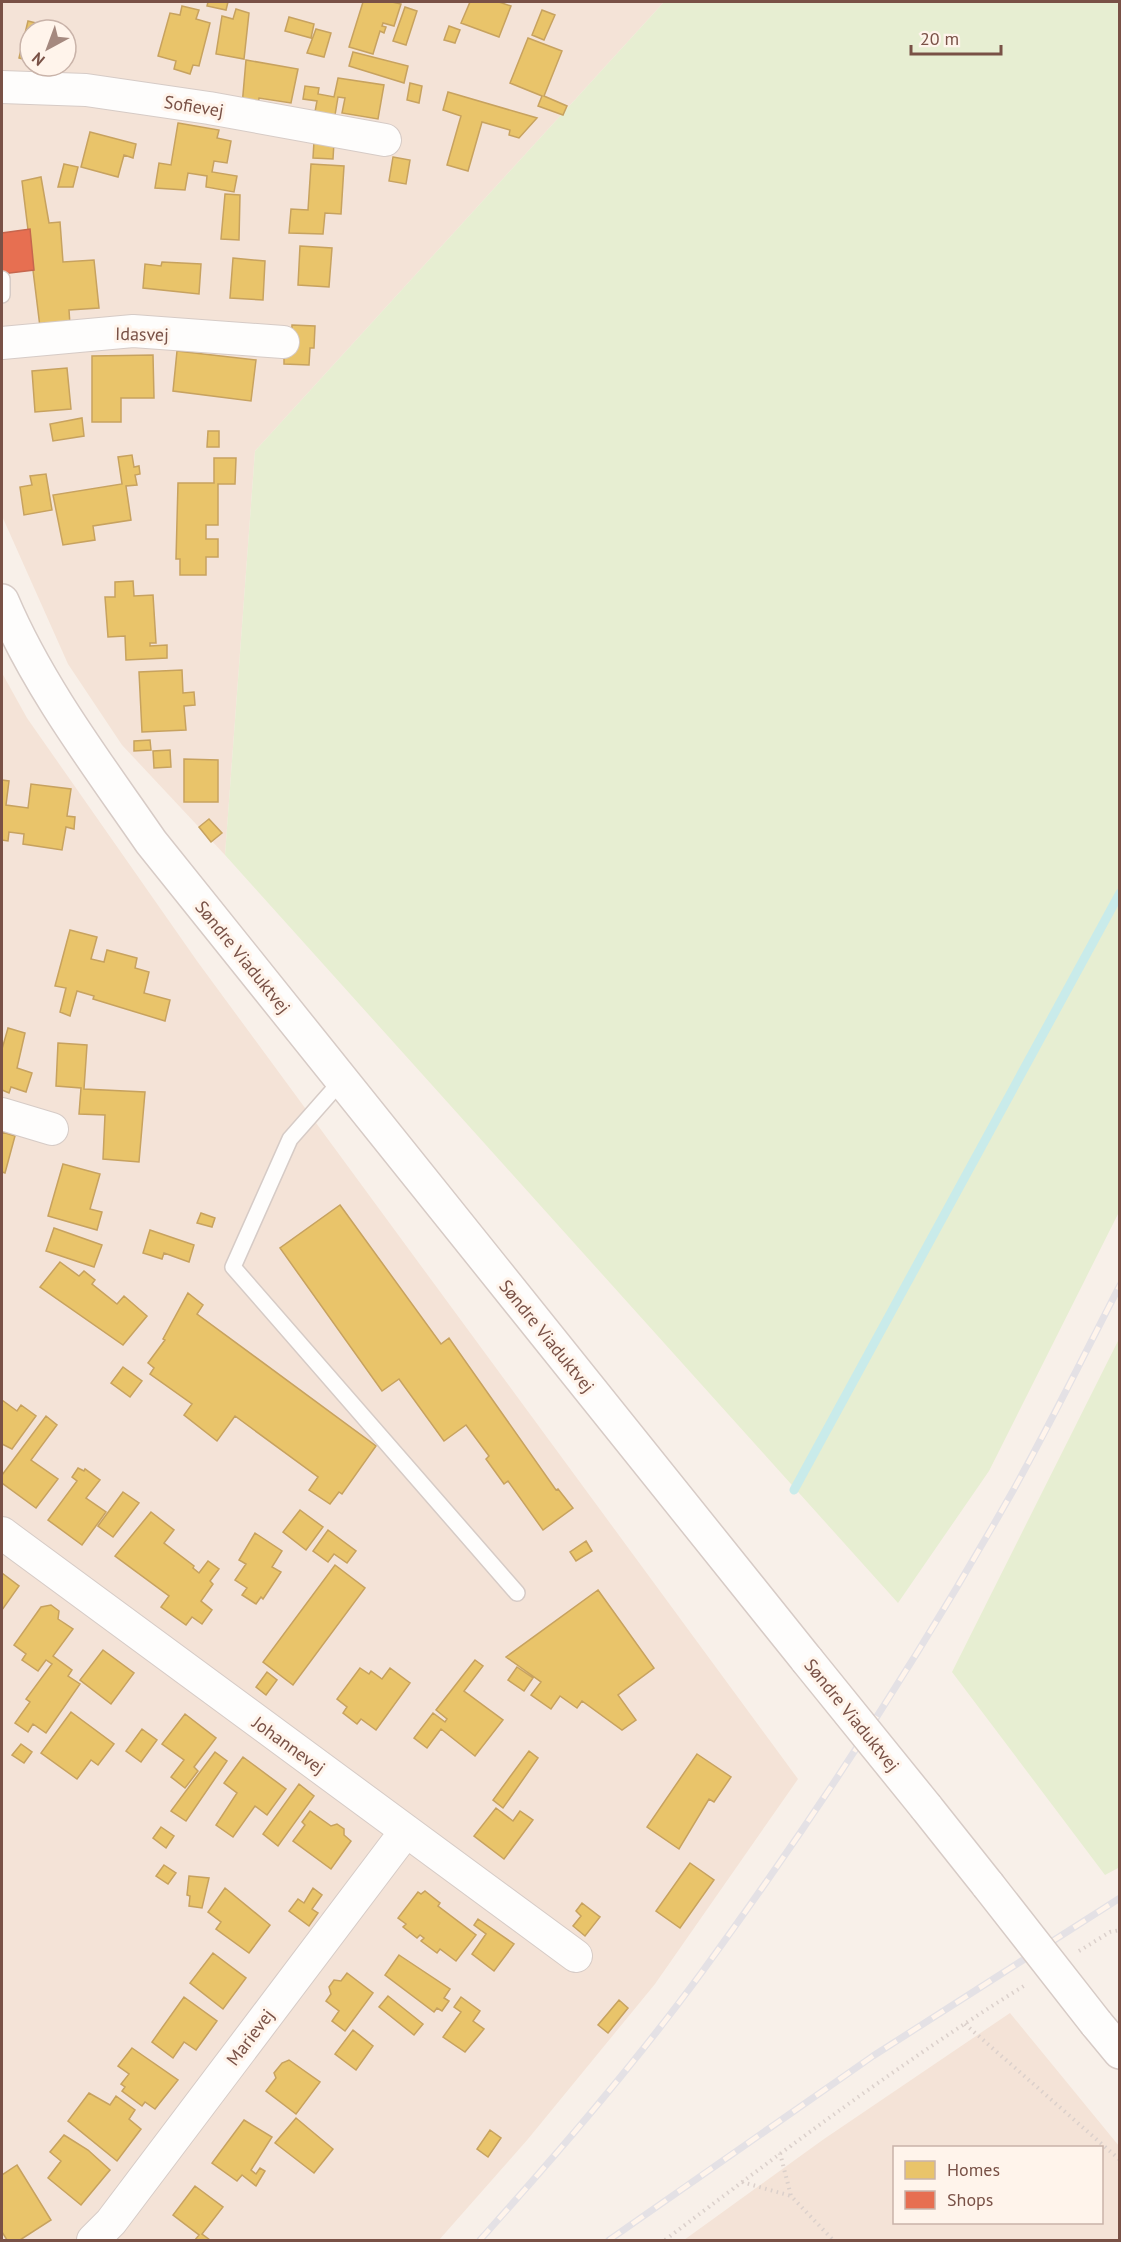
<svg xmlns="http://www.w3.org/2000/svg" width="1121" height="2242" font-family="'PT Sans',sans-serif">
	<rect width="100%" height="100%" fill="#f8f0e9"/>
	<path fill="#f4e3d7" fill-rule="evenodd" d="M2 2H664L255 451 225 855 122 745 68 664 2 516ZM30 30H66V66H30Z
		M2 673 27 718 197 961 798 1779 655 1984 528 2139 439 2240H2Z
		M1010 2013 1119 2146V2240H684L824 2139ZM894 2148H1102V2222H894Z"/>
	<path fill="#e7eed2" d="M664 2H1119V1212L989 1471 898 1603 225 855 255 451Z
		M1119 1339 1120 1867 1105 1875 952 1672Z"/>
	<path fill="#e9c46a" stroke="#c7a25f" stroke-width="1.5" d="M208 2H228L226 10 207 6Z
		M363 2H392L401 4 394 26 383 23 382 26 386 27 384 33 380 31 373 54 349 47Z
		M470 2H499L511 6 499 37 461 23Z
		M182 6 199 10 196 19 210 23 199 66 193 65 190 74 174 69 176 61 158 56 170 13 180 15Z
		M405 7 417 11 406 45 393 41Z
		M236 9 249 13 244 59 216 54 222 16 233 19Z
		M542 10 555 15 544 40 532 35Z
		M289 17 314 24 311 38 285 31Z
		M28 21 56 28 30 30V61L19 58Z
		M449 26 460 30 455 43 444 40Z
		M316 29 331 33 324 57 307 53Z
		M528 38 562 51 544 96 567 106 563 115 538 106 542 96 510 83Z
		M353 52 408 66 404 83 349 66Z
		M246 60 298 69 291 103 259 98 257 109 242 106Z
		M338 78 384 85 378 119 342 113 345 98 338 97 334 121 314 117 317 101 303 99 305 86 319 88 318 94 334 97Z
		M410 83 422 86 419 103 407 100Z
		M448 92 537 118 519 138 509 135 510 130 482 122 468 171 447 165 461 116 443 110Z
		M178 123 219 130 217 138 231 141 227 163 214 161 212 172 237 176 234 192 206 187 207 176 188 173 185 190 155 188 159 163 171 165Z
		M90 132 136 144 133 158 124 155 118 177 81 167Z
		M314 141 334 142 333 159 313 158Z
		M393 157 410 160 406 184 389 181Z
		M64 164 78 167 73 187H58Z
		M311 164 344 166 341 214 325 213 323 234 289 233 291 209 308 210Z
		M41 177 49 223 60 222 63 262 94 260 99 308 69 310 70 325 40 327 22 181Z
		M225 194 240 195 239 240 221 239Z
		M300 246 332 248 329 287 298 285Z
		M233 258 265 261 263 300 230 298Z
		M162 262 201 264 199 294 143 288 145 264 161 266Z
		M292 325 315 326 314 348H310L309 365 284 364V347L291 348Z
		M177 351 256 360 251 401 173 391Z
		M153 355 154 398H121V422H92V356Z
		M67 368 71 409 35 412 32 371Z
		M82 418 84 436 53 441 50 424Z
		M208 431H219V447H207Z
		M132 455 134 467 139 466 140 474 135 475 137 485 126 486 131 520 93 526 95 540 63 545 53 495 122 484 118 457Z
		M214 458H236L235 484H218V525H206V539H218V557H206V575H180V559H176L178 483H214Z
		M46 474 52 510 24 515 20 487 32 485 30 476Z
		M133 581 134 596 153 595 156 643H150V646L167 645V658L126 660 125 636 108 637 105 597H115V582Z
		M182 670 183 693 194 692 195 705 184 706 186 730 142 732 139 672Z
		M150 740 151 750 134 751V741Z
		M170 750 171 767 154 768 153 751Z
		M184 759 218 760V802H184Z
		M2 780 9 781 6 805 28 808 31 784 71 789 67 816 75 817 74 829 66 827 62 850 23 844 24 834 9 832 8 841 2 840Z
		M209 819 222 833 211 842 199 827Z
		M70 930 97 937 91 959 104 962 107 950 137 958 135 968 149 972 144 993 170 1000 165 1021 93 999 94 996 77 991 70 1016 60 1012 66 988 55 986Z
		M8 1028 25 1033 17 1068 32 1073 26 1092 11 1087 9 1093 2 1090V1049Z
		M58 1043 87 1045 84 1089 145 1092 139 1162 103 1159 105 1115 79 1114 81 1088 56 1086Z
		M2 1132 15 1136 5 1173 2 1172Z
		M63 1164 100 1174 90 1209 102 1212 97 1230 48 1216Z
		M340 1205 441 1344 449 1338 556 1490 558 1489 573 1508 543 1530 508 1481 504 1484 486 1459 489 1456 466 1425 444 1441 399 1379 382 1391 280 1248Z
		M201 1213 215 1218 212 1227 197 1223Z
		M54 1228 102 1245 94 1267 46 1251Z
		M150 1230 194 1245 189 1262 164 1253 162 1259 143 1253Z
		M60 1262 79 1276 84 1271 95 1280 92 1284 117 1304 124 1296 147 1316 123 1345 40 1287Z
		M188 1293 203 1305 197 1314 376 1446 342 1494 339 1492 330 1504 309 1490 318 1477 235 1416 217 1441 184 1415 192 1404 150 1374 154 1368 148 1363 165 1340 163 1339Z
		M123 1367 142 1381 130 1397 111 1383Z
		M2 1400 17 1411 21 1405 36 1416 12 1449 2 1444Z
		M46 1416 57 1425 31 1460 58 1479 36 1508 2 1483V1475Z
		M78 1468 84 1471 85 1469 100 1480 86 1498 106 1512 82 1545 48 1520 77 1481 72 1477Z
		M123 1492 139 1503 113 1537 98 1526Z
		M300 1510 323 1527 306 1550 283 1532Z
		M151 1512 174 1530 164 1543 194 1566 193 1568 199 1573 208 1561 219 1569 210 1581 213 1584 201 1601 212 1610 202 1624 192 1617 186 1625 161 1607 169 1596 115 1556Z
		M328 1530 356 1551 347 1563 334 1554 328 1562 313 1551Z
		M255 1533 282 1551 272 1567 281 1572 263 1599 261 1597 256 1604 242 1595 247 1588 235 1580 246 1564 239 1560Z
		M586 1541 592 1551 576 1561 570 1552Z
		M335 1565 365 1588 293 1685 263 1662Z
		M2 1573 19 1586 2 1610Z
		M598 1590 654 1668 618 1695 636 1720 622 1730 582 1701 577 1708 560 1696 551 1709 531 1695 541 1682 506 1657Z
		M51 1605 59 1611 58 1619 73 1629 53 1656 72 1670 68 1676 80 1684 46 1733 33 1724 28 1732 15 1723 30 1702 26 1699 52 1664 46 1660 38 1671 22 1660 26 1654 14 1645 41 1607Z
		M103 1650 134 1673 111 1704 80 1680Z
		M475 1660 483 1666 464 1691 503 1720 475 1756 441 1729 427 1748 414 1738 433 1713 445 1722 447 1719 436 1710Z
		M517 1667 533 1678 524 1691 508 1680Z
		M360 1668 369 1674 371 1671 382 1679 390 1668 410 1683 376 1730 361 1719 357 1724 343 1713 347 1707 337 1699Z
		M267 1672 277 1680 266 1695 256 1687Z
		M71 1712 114 1744 98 1765 91 1760 77 1779 41 1753Z
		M185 1714 216 1738 194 1767 198 1771 185 1788 171 1777 184 1760 162 1744Z
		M142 1729 157 1740 141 1762 126 1751Z
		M21 1744 32 1752 24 1763 12 1755Z
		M529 1751 538 1758 503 1808 493 1800Z
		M215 1752 227 1761 186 1821 171 1811Z
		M697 1754 731 1777 714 1802 709 1799 679 1849 647 1827Z
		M243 1757 286 1789 267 1815 255 1806 233 1837 216 1825 237 1793 224 1783Z
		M299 1784 314 1796 278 1846 263 1834Z
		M496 1808 513 1821 520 1811 533 1820 504 1859 474 1836Z
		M310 1811 331 1826 337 1824 344 1829V1835L351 1841 331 1869 293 1841 305 1825 302 1822Z
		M161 1827 174 1836 166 1848 153 1838Z
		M690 1863 714 1880 680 1928 656 1911Z
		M164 1865 176 1873 168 1884 156 1876Z
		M189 1876 209 1878 202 1908 189 1906 190 1896 187 1895Z
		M225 1888 270 1925 249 1953 216 1929 221 1922 208 1912Z
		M313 1888 322 1895 312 1909 318 1913 309 1926 289 1911 298 1899 304 1903Z
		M425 1891 440 1903 438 1906 476 1935 456 1961 440 1949 437 1953 421 1941 424 1938 420 1935 417 1938 403 1927 406 1924 398 1918 418 1892 421 1894Z
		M582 1903 600 1917 585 1936 573 1926 581 1916 576 1911Z
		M478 1919 514 1944 494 1971 472 1954 486 1934 474 1925Z
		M213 1953 246 1978 223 2009 190 1983Z
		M399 1955 450 1989 444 1998 449 2001 442 2011 437 2008 434 2012 385 1975Z
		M347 1973 373 1993 345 2031 332 2021 339 2011 326 2001 331 1994 329 1987 334 1980 341 1981Z
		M388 1996 423 2024 414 2035 379 2007Z
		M184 1997 217 2021 196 2050 184 2042 173 2058 152 2042Z
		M461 1997 480 2011 473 2021 484 2029 465 2052 443 2037 461 2012 454 2007Z
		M619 2000 628 2008 608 2033 598 2025Z
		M353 2030 373 2046 356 2070 335 2054Z
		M132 2048 178 2080 155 2109 145 2102 142 2106 122 2091 125 2087 121 2084 129 2074 118 2066Z
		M289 2060 320 2082 296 2114 266 2091 276 2078 274 2073 282 2063Z
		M89 2093 110 2105 116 2096 135 2110 129 2119 141 2129 117 2161 68 2121Z
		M296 2118 333 2149 314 2173 275 2143Z
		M244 2120 272 2137 251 2170 256 2174 260 2168 265 2171 256 2186 242 2175 237 2181 212 2163Z
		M490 2130 501 2138 488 2157 477 2149Z
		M64 2135 88 2150 110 2170 81 2205 48 2178 61 2161 50 2152Z
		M17 2165 51 2220 20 2240H7L2 2232V2175Z
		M195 2186 223 2207 202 2234 210 2240H195L199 2235 173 2215Z"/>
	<path fill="#e76f51" stroke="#c6664e" stroke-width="1.5" d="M30 229 34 270 2 274V233Z"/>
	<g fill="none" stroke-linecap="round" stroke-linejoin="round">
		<path stroke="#c9ebea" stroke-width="9" d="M794 1490 1120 893"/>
		<defs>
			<path id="lane" d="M2 279V295
				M342 1080 290 1139 233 1267 517 1593"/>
			<path id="street" d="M2 87 86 90 209 108 385 140
				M2 343 133 331 283 342
				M2 1114 52 1129
				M2 1533 576 1956
				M93 2240 111 2222 406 1831"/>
			<path id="secondary" d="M2 601C39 688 98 765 151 842L807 1660
				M926 1807 988 1885
				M1096 2023 1120 2052"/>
		</defs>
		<use href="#lane" stroke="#d6cbc6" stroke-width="18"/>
		<use href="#street" stroke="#d6cbc6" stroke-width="34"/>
		<use href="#secondary" stroke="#d7cbc6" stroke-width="36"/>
		<path stroke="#dbd0cb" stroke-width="4" stroke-dasharray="1.5 4.5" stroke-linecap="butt" d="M1079 1951 1110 1932 1120 1930
			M965 2024 1120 2160
			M780 2153 791 2196 833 2240
			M742 2182 791 2196
			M665 2240C783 2151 901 2062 1027 1984"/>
		<use href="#lane" stroke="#fefdfc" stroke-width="15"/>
		<use href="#street" stroke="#fefdfc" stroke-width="32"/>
		<use href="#secondary" stroke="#fefdfc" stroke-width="33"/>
		<defs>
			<path id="rail" d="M480 2240C557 2154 633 2066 702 1972 813 1820 917 1660 1010 1496 1049 1427 1084 1355 1120 1285
				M609 2240 873 2056 1120 1898"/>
		</defs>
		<use href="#rail" stroke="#e4e1e5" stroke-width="7"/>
		<use href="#rail" stroke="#fff4eb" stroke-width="4.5" stroke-dasharray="14" stroke-linecap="butt"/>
		<defs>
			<path id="secondary-bridge" d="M807 1660 926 1807
				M988 1885 1096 2023"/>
		</defs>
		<use href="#secondary-bridge" stroke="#d7cbc6" stroke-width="36" stroke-linecap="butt"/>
		<use href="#secondary-bridge" stroke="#fefdfc" stroke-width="33"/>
	</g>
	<g text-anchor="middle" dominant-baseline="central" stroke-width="6" stroke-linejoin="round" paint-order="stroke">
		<g font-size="18" fill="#795146" stroke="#fff4eb">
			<text transform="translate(194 106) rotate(9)">Sofievej</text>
			<text transform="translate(142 334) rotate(1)">Idasvej</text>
			<text transform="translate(243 957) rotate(51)">Søndre Viaduktvej</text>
			<text transform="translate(547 1336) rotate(51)">Søndre Viaduktvej</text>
			<text transform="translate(852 1715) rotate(51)">Søndre Viaduktvej</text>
			<text transform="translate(289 1745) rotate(36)">Johannevej</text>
			<text transform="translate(250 2037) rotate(-53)">Marievej</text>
		</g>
	</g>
	<rect width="1121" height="2242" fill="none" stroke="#795146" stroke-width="6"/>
	<rect x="893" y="2146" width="210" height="78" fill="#fff4eb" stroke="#c9b3a9" stroke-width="1.5"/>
	<rect x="905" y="2161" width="30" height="18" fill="#e9c46a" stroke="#c9b3a9" stroke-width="1.5"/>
	<text x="947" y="2176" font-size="18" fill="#795146">Homes</text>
	<rect x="905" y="2191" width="30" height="18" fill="#e76f51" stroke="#c9b3a9" stroke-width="1.5"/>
	<text x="947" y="2206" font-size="18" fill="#795146">Shops</text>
	<g transform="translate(48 48) rotate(221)"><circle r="28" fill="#fff4eb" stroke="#c9b3a9" stroke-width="1.5"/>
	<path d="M0-4.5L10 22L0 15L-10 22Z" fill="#a5897f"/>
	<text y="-9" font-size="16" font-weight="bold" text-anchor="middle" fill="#795146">N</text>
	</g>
	<path d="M911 45v9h90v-9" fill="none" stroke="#795146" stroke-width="3"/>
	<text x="920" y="45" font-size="18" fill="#795146" stroke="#fff4eb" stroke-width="4.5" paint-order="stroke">20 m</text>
</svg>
